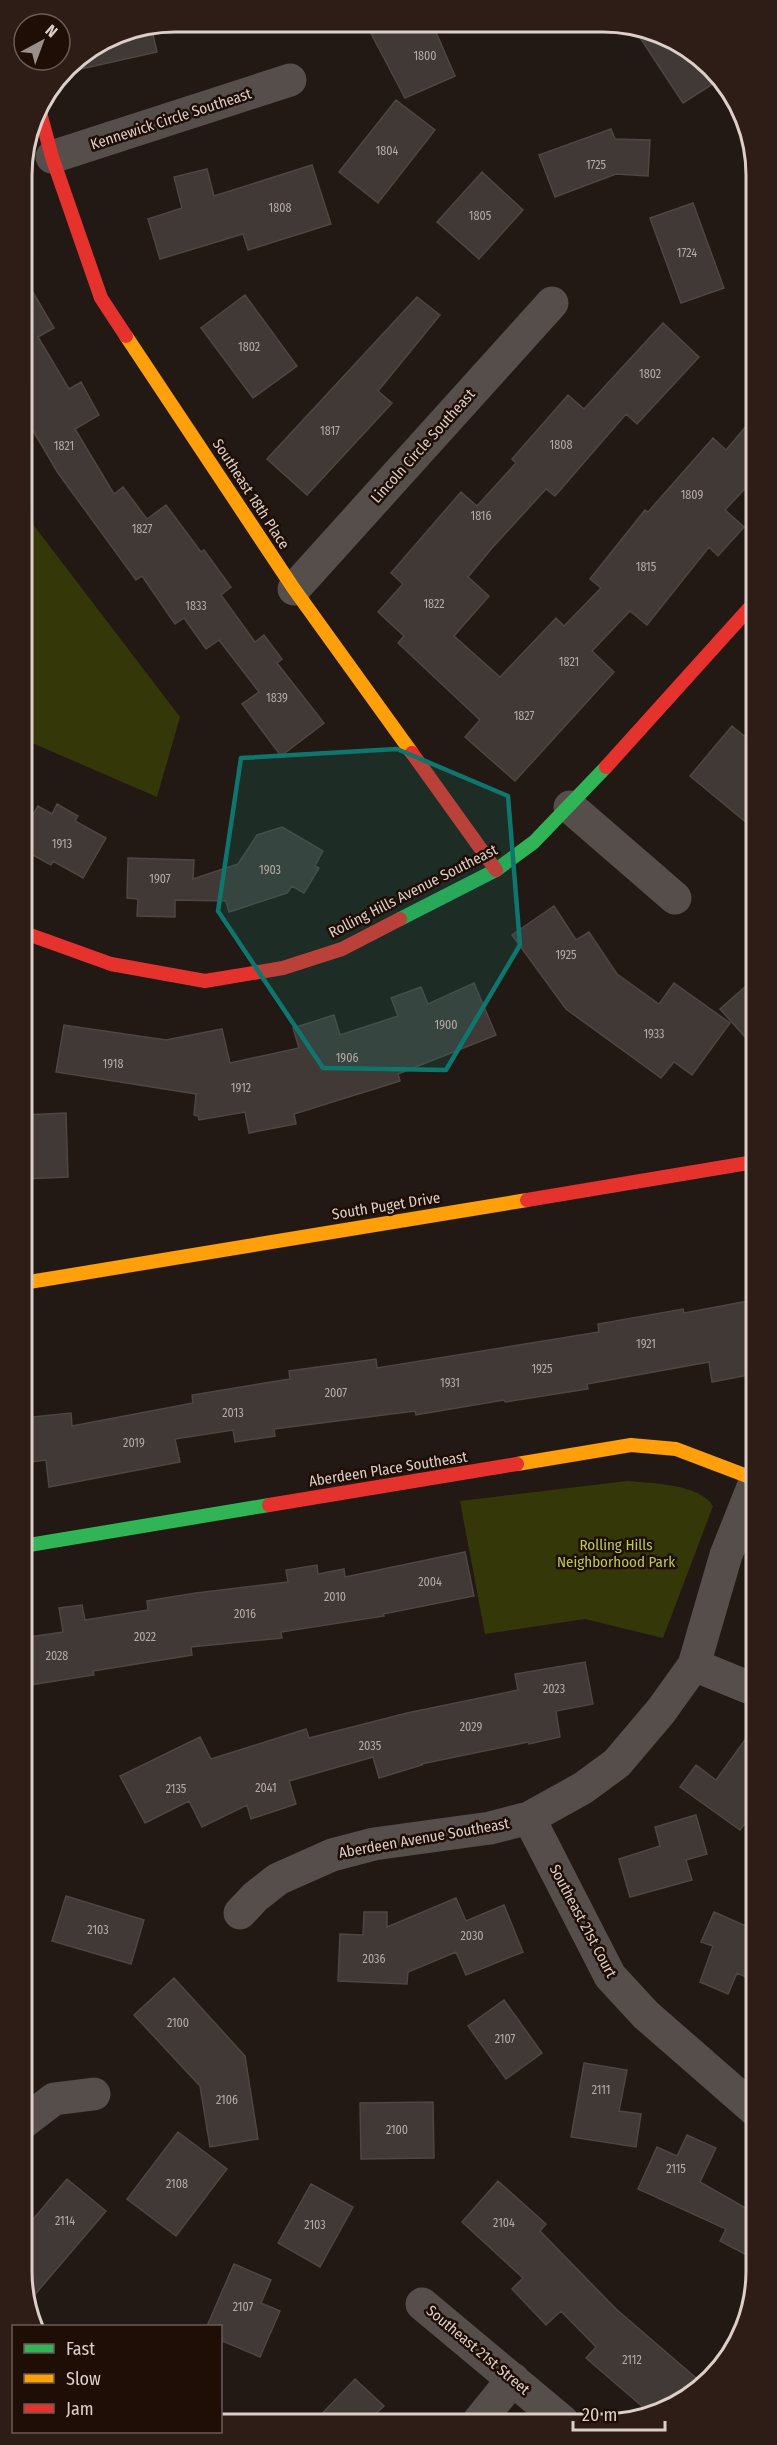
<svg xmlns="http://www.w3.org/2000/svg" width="777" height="2445" font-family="'Fira Sans Condensed',sans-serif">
	<rect width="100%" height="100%" fill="#221915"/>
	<path fill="#343809" d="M22 510 180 717 157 797 30 742 22 736Z
		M627 1481C651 1483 700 1484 713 1506L663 1638 585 1619 485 1634 460 1501Z"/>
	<path fill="#413935" stroke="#4e4642" stroke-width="1.5" d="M365 22 432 23 455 76 405 98Z
		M631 24 711 66 719 80 683 103Z
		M151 26 157 52 63 73 73 59 116 33Z
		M396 100 435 130 378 203 339 172Z
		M611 129 615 139 650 140 648 176 616 174 555 197 539 155Z
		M312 165 331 224 248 250 243 234 160 259 148 219 182 208 174 177 207 169 214 196Z
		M482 172 523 210 479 259 437 222Z
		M693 203 724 288 681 303 650 218Z
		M21 272 54 328 38 337 69 389 81 382 99 415 75 429 114 494 123 487 147 519 166 505 201 552 204 550 231 587 221 595 255 642 264 635 282 659 277 663 324 723 281 756 242 704 259 692 219 640 206 649 184 618 175 624 142 576 136 580 58 473 22 412Z
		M245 295 297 366 253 398 201 328Z
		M417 297 440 315 378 391 392 403 307 495 267 459Z
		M663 323 699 357 637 424 626 414 555 496 546 489 492 548 468 577 489 596 454 636 500 677 556 618 564 626 601 588 590 579 645 510 648 512 713 438 726 450 753 418 754 479 725 510 744 527 718 556 709 547 647 625 630 611 592 651 614 672 515 781 465 737 480 720 398 643 404 636 378 612 403 584 391 573 461 492 477 506 516 463 512 459 568 395 584 409Z
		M732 726 754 744V829L690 776Z
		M57 804 78 816 75 821 106 838 83 878 53 861 51 865 22 849V834L38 806 52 814Z
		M282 827 323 851 315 866 319 868 304 893 292 886 287 893 229 912 226 901 175 900V917L137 916 138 899 127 898 128 858 194 860 193 879 238 864 257 835Z
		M554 906 576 940 589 932 617 974 659 1004 674 983 730 1023 692 1075 674 1062 661 1078 566 1009 512 935Z
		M754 979V1047L720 1009Z
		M474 983 496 1035 398 1074 400 1081 294 1114 296 1124 249 1133 245 1112 199 1120 198 1116 194 1115 196 1094 56 1072 64 1025 166 1040 222 1029 230 1063 299 1048 293 1028 334 1015 340 1035 398 1016 391 998 421 987 428 1004Z
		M66 1113 68 1177 23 1179 22 1115Z
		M754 1300V1349L750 1350 754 1374 712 1382 709 1362 587 1384 588 1389 505 1402 504 1400 416 1415 415 1411 274 1429 275 1436 235 1442 233 1430 175 1439 180 1462 49 1487 46 1460 23 1463V1418L71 1413 72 1426 193 1403 192 1395 290 1379 289 1371 376 1359 377 1368 599 1332 598 1324 683 1309 684 1313Z
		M465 1552 474 1596 383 1614 384 1616 281 1632 282 1638 191 1647 192 1655 93 1671 94 1675 23 1686V1638L63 1632 59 1608 82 1605 85 1620 148 1610 147 1601 196 1593 288 1582 286 1570 317 1565 318 1574 344 1569 345 1577Z
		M585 1662 593 1704 556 1711 560 1737 529 1744 528 1742 421 1764 422 1765 379 1778 373 1757 289 1781 296 1804 251 1819 247 1805 202 1827 189 1801 145 1823 120 1776 200 1737 211 1759 306 1729 309 1738 407 1713 518 1690 515 1674Z
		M755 1726V1810L740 1830 680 1787 696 1765 716 1780Z
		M696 1815 707 1854 686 1860 692 1880 630 1897 619 1859 660 1846 655 1827Z
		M66 1896 144 1920 131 1964 52 1941Z
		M456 1898 466 1921 504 1905 523 1952 466 1975 456 1952 408 1972 407 1984 338 1981 340 1934 363 1935 364 1912H387V1927Z
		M714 1912 755 1930V1981L737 1973 728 1994 700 1982 713 1946 701 1942Z
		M174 1978 245 2056 258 2139 210 2147 200 2086 134 2015Z
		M504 2000 542 2053 506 2079 468 2026Z
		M584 2063 627 2070 619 2111 641 2114 636 2147 571 2137Z
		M433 2102 434 2158 361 2159 360 2103Z
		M178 2132 227 2169 176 2236 127 2199Z
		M687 2135 716 2148 700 2182 756 2214V2260L720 2241 726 2229 638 2189 657 2147 677 2156Z
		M67 2179 106 2211 26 2305 24 2300V2230Z
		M498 2181 546 2224 540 2231 616 2309 703 2384 679 2404 651 2414 586 2358 596 2347 561 2311 546 2325 512 2289 523 2278 462 2222Z
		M311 2184 353 2207 320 2267 278 2243Z
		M234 2264 271 2280 261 2303 280 2311 260 2357 220 2340V2326H207Z
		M355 2379 384 2406 368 2421H315Z"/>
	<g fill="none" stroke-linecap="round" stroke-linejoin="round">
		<path stroke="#564e4b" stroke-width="33" d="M52 157 290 80
			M294 589 552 303
			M570 807 675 898
			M694 1665 755 1690
			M529 1818 610 1976 646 2015 755 2110
			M240 1913 255 1897 278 1879 332 1855 374 1844 490 1828 529 1818 583 1788 617 1763 661 1711 694 1665 726 1555 755 1482
			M24 2122 54 2099 94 2094
			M422 2304 562 2421
			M479 2421 513 2379"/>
		<path stroke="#30b455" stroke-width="14" d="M400 919 496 870 534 842 606 767
			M23 1546 269 1505"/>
		<path stroke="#ff9f0a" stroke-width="14" d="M126 336 294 589 412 753
			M23 1283 527 1200
			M517 1464 631 1445 676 1449 755 1479"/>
		<path stroke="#e5322d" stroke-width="14" d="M38 105 52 157 101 298 126 336
			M412 753 496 870
			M606 767 754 603
			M22 932 111 964 205 981 283 968 342 949 400 919
			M527 1200 754 1162
			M269 1505 517 1464"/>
	</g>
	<path fill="#0f766e" fill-opacity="0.2" stroke="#0f766e" stroke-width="4.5" stroke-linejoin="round" d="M397 749 508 796 520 945 446 1070 323 1068 218 911 241 758Z"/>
	<g text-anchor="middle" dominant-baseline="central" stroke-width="5" stroke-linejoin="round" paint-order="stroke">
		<g font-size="12" fill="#b5aaa5">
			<text x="425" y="56">1800</text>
			<text x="387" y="151">1804</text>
			<text x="596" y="165">1725</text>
			<text x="280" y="208">1808</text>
			<text x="480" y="216">1805</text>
			<text x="687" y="253">1724</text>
			<text x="249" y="347">1802</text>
			<text x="650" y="374">1802</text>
			<text x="330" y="431">1817</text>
			<text x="561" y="445">1808</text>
			<text x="64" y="446">1821</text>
			<text x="692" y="495">1809</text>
			<text x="481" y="516">1816</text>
			<text x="142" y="529">1827</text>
			<text x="646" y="567">1815</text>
			<text x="434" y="604">1822</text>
			<text x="196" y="606">1833</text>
			<text x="569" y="662">1821</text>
			<text x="277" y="698">1839</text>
			<text x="524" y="716">1827</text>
			<text x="62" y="844">1913</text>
			<text x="270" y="870">1903</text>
			<text x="160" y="879">1907</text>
			<text x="566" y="955">1925</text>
			<text x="446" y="1025">1900</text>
			<text x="654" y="1034">1933</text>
			<text x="347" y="1058">1906</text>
			<text x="113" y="1064">1918</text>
			<text x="241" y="1088">1912</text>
			<text x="646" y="1344">1921</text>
			<text x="542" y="1369">1925</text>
			<text x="450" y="1383">1931</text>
			<text x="336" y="1393">2007</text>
			<text x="233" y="1413">2013</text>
			<text x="134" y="1443">2019</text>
			<text x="430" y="1582">2004</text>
			<text x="335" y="1597">2010</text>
			<text x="245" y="1614">2016</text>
			<text x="145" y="1637">2022</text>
			<text x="57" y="1656">2028</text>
			<text x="554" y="1689">2023</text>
			<text x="471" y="1727">2029</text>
			<text x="370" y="1746">2035</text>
			<text x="266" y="1788">2041</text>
			<text x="176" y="1789">2135</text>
			<text x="98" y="1930">2103</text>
			<text x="472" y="1936">2030</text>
			<text x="374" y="1959">2036</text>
			<text x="178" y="2023">2100</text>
			<text x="505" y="2039">2107</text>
			<text x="601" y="2090">2111</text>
			<text x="227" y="2100">2106</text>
			<text x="397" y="2130">2100</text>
			<text x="676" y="2169">2115</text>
			<text x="177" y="2184">2108</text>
			<text x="65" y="2221">2114</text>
			<text x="504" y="2223">2104</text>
			<text x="315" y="2225">2103</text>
			<text x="243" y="2307">2107</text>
			<text x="632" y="2360">2112</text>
		</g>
		<g font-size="15" fill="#dccfca" stroke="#1e0e06">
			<text transform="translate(171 119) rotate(-18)">Kennewick Circle Southeast</text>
			<text transform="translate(423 446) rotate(-48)">Lincoln Circle Southeast</text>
			<text transform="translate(251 494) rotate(57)">Southeast 18th Place</text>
			<text transform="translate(413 891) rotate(-27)">Rolling Hills Avenue Southeast</text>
			<text transform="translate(386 1206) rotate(-9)">South Puget Drive</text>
			<text transform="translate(388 1469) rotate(-9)">Aberdeen Place Southeast</text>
			<text transform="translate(424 1838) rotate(-10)">Aberdeen Avenue Southeast</text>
			<text transform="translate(583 1921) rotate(62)">Southeast 21st Court</text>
			<text transform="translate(478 2350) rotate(40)">Southeast 21st Street</text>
		</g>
		<g font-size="15" fill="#baca58" stroke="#1e0e06">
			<text x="616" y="1545">Rolling Hills<tspan x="616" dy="17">Neighborhood Park</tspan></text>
		</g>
	</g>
	<path d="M0 0H777V2445H0ZM175 32H603A143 143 0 0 1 746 175V2271A143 143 0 0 1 603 2414H175A143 143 0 0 1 32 2271V175A143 143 0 0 1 175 32Z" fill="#2d1d16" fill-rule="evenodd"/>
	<path fill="none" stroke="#dccfca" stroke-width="3" d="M175 32H603A143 143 0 0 1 746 175V2271A143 143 0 0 1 603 2414H175A143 143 0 0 1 32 2271V175A143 143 0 0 1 175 32Z"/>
	<rect x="12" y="2325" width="210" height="108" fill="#1e0e06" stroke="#6a5b54" stroke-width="1.5"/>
	<rect x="24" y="2344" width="30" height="9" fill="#30b455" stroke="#6a5b54" stroke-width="1.5"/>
	<text x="66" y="2355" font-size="18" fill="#dccfca">Fast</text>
	<rect x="24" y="2374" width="30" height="9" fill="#ff9f0a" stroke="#6a5b54" stroke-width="1.5"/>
	<text x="66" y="2385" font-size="18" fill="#dccfca">Slow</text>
	<rect x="24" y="2404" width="30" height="9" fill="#e5322d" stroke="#6a5b54" stroke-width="1.5"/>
	<text x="66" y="2415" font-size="18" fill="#dccfca">Jam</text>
	<g transform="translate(42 42) rotate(41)"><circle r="28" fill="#1e0e06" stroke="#6a5b54" stroke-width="1.5"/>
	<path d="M0-4.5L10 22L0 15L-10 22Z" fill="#9b8f8b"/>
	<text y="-9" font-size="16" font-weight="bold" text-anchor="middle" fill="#dccfca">N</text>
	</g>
	<path d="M573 2421v9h92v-9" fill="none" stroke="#dccfca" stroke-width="3"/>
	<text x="582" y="2421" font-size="18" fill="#dccfca" stroke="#1e0e06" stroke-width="4.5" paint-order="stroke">20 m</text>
</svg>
